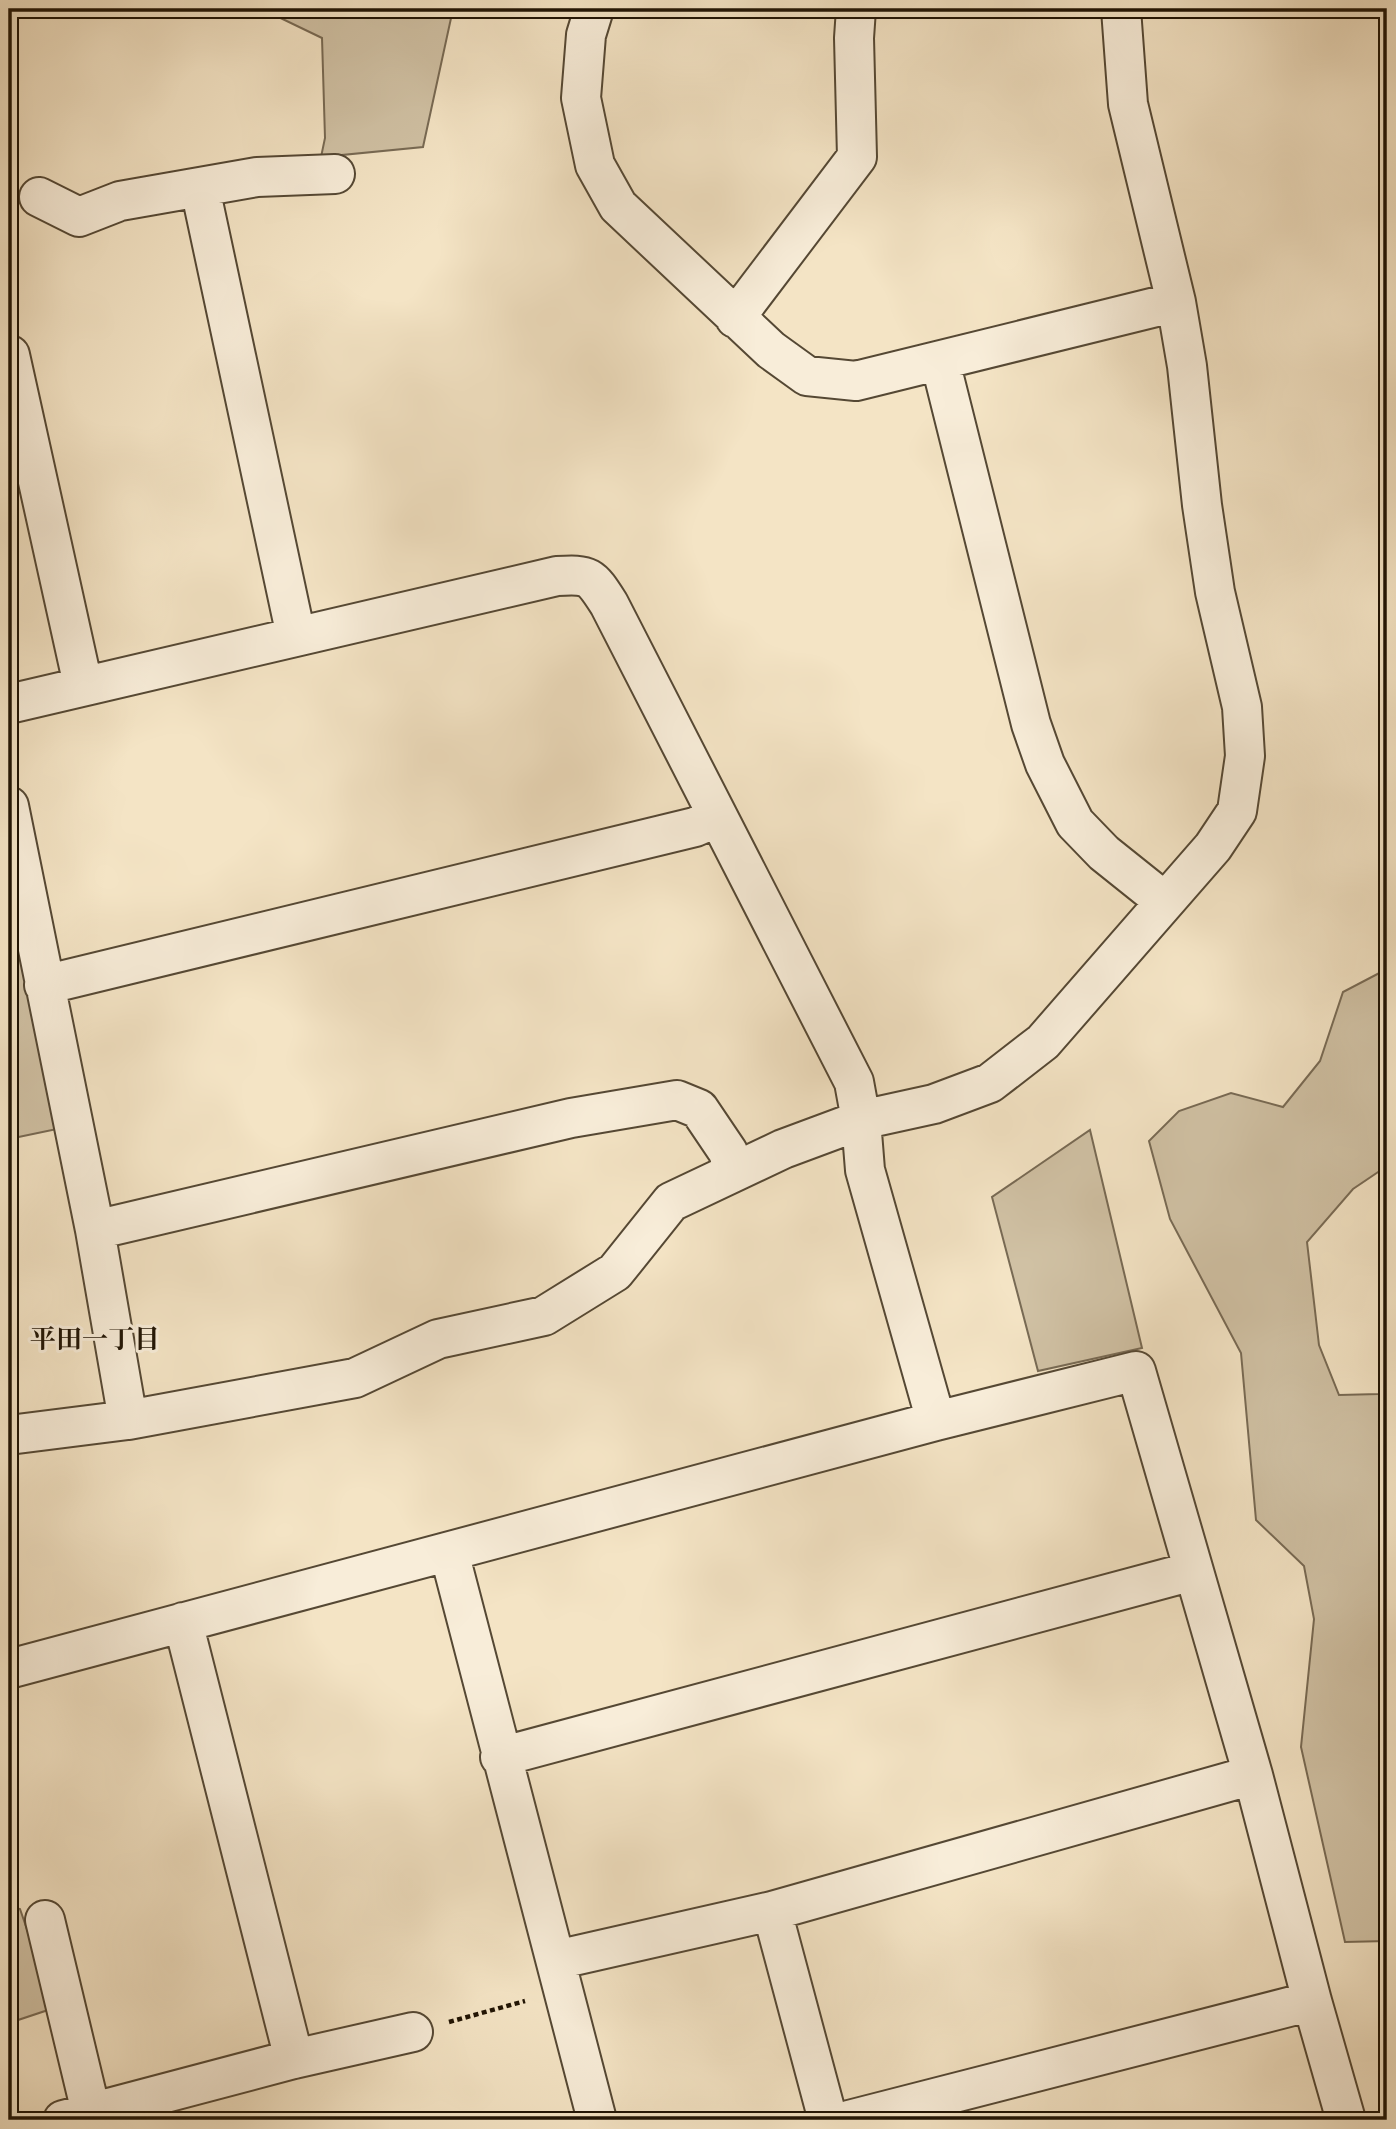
<svg xmlns="http://www.w3.org/2000/svg" width="1396" height="2129" font-family="'Old Standard TT','Noto Serif JP',serif">
	<rect width="100%" height="100%" fill="#f4e4c5"/>
	<filter id="stains"><feTurbulence type="fractalNoise" baseFrequency=".00286" numOctaves="4"/><feColorMatrix values="0 0 0 0 .2 0 0 0 0 .09 0 0 0 0 .02 0 0 0 .5 -.17"/></filter>
	<radialGradient id="worn" r=".72"><stop offset=".6" stop-color="#630" stop-opacity="0"/><stop offset="1" stop-color="#630" stop-opacity=".3"/></radialGradient>
	<path fill="#d0c1a4" stroke="#786a54" stroke-width="2" d="M221 9H453L423 147 321 157 325 138 322 38 266 11Z
		M14 913 57 1129 9 1139V914Z
		M1387 969V1166L1353 1189 1307 1242 1319 1345 1339 1395 1379 1394 1387 1389V1941L1345 1942 1301 1747 1314 1619 1304 1566 1256 1520 1241 1353 1170 1219 1149 1141 1179 1111 1231 1093 1283 1107 1320 1061 1343 992Z
		M1090 1130 1142 1348 1038 1371 992 1197Z
		M9 1906 20 1909 54 2008 9 2023Z"/>
	<g fill="none" stroke-linecap="round" stroke-linejoin="round">
		<defs>
			<path id="minor" d="M594 9 586 35 581 98 595 165 618 206 771 350 807 376 856 381 1176 302
				M200 188 296 636
				M39 197 79 217 120 201 257 177 335 174
				M735 318 857 157 854 38 856 9
				M10 355 83 685
				M940 361 1031 724 1045 764 1075 823 1104 853 1164 901
				M9 704 557 576C590 574 591 576 609 604L854 1082 861 1120 865 1170 936 1421
				M9 806 95 1230 128 1420
				M44 985 695 827 718 817
				M95 1230 571 1118 677 1100 699 1109 728 1152 734 1172
				M9 1435 128 1420 355 1378 438 1339 544 1316 615 1272 671 1202 783 1149 861 1120 934 1104 990 1083 1043 1042 1213 847 1237 811 1245 756 1242 707 1215 592 1202 505 1187 366 1176 302 1128 104 1121 9
				M449 1552 597 2120
				M183 1622 294 2059
				M9 1669 936 1421 1136 1371 1253 1775 1312 2001 1346 2120
				M500 1757 1193 1571
				M772 1911 828 2120
				M45 1920 91 2112
				M556 1960 772 1911 1253 1775
				M63 2120 294 2059 413 2032
				M849 2120 1312 2001"/>
		</defs>
		<use href="#minor" stroke="#554834" stroke-width="42"/>
		<path stroke="#201404" stroke-width="4.5" stroke-dasharray="5 3.5" stroke-linecap="butt" d="M449 2022 525 2001"/>
		<use href="#minor" stroke="#f8edd9" stroke-width="38"/>
	</g>
	<g text-anchor="middle" dominant-baseline="central" stroke-width="6" stroke-linejoin="round" paint-order="stroke">
		<g font-size="26" font-weight="bold" fill="#201404" stroke="#f8edd9">
			<text x="95" y="1341">平田一丁目</text>
		</g>
	</g>
	<rect width="1396" height="2129" fill="none" stroke="#f4e4c5" stroke-width="35"/>
	<rect x="10" y="10" width="1375" height="2108" fill="none" stroke="#201404" stroke-width="3.5"/>
	<rect x="18" y="18" width="1361" height="2094" fill="none" stroke="#201404" stroke-width="2"/>
	<rect width="100%" height="100%" filter="url(#stains)"/>
	<rect width="100%" height="100%" fill="url(#worn)"/>
</svg>
